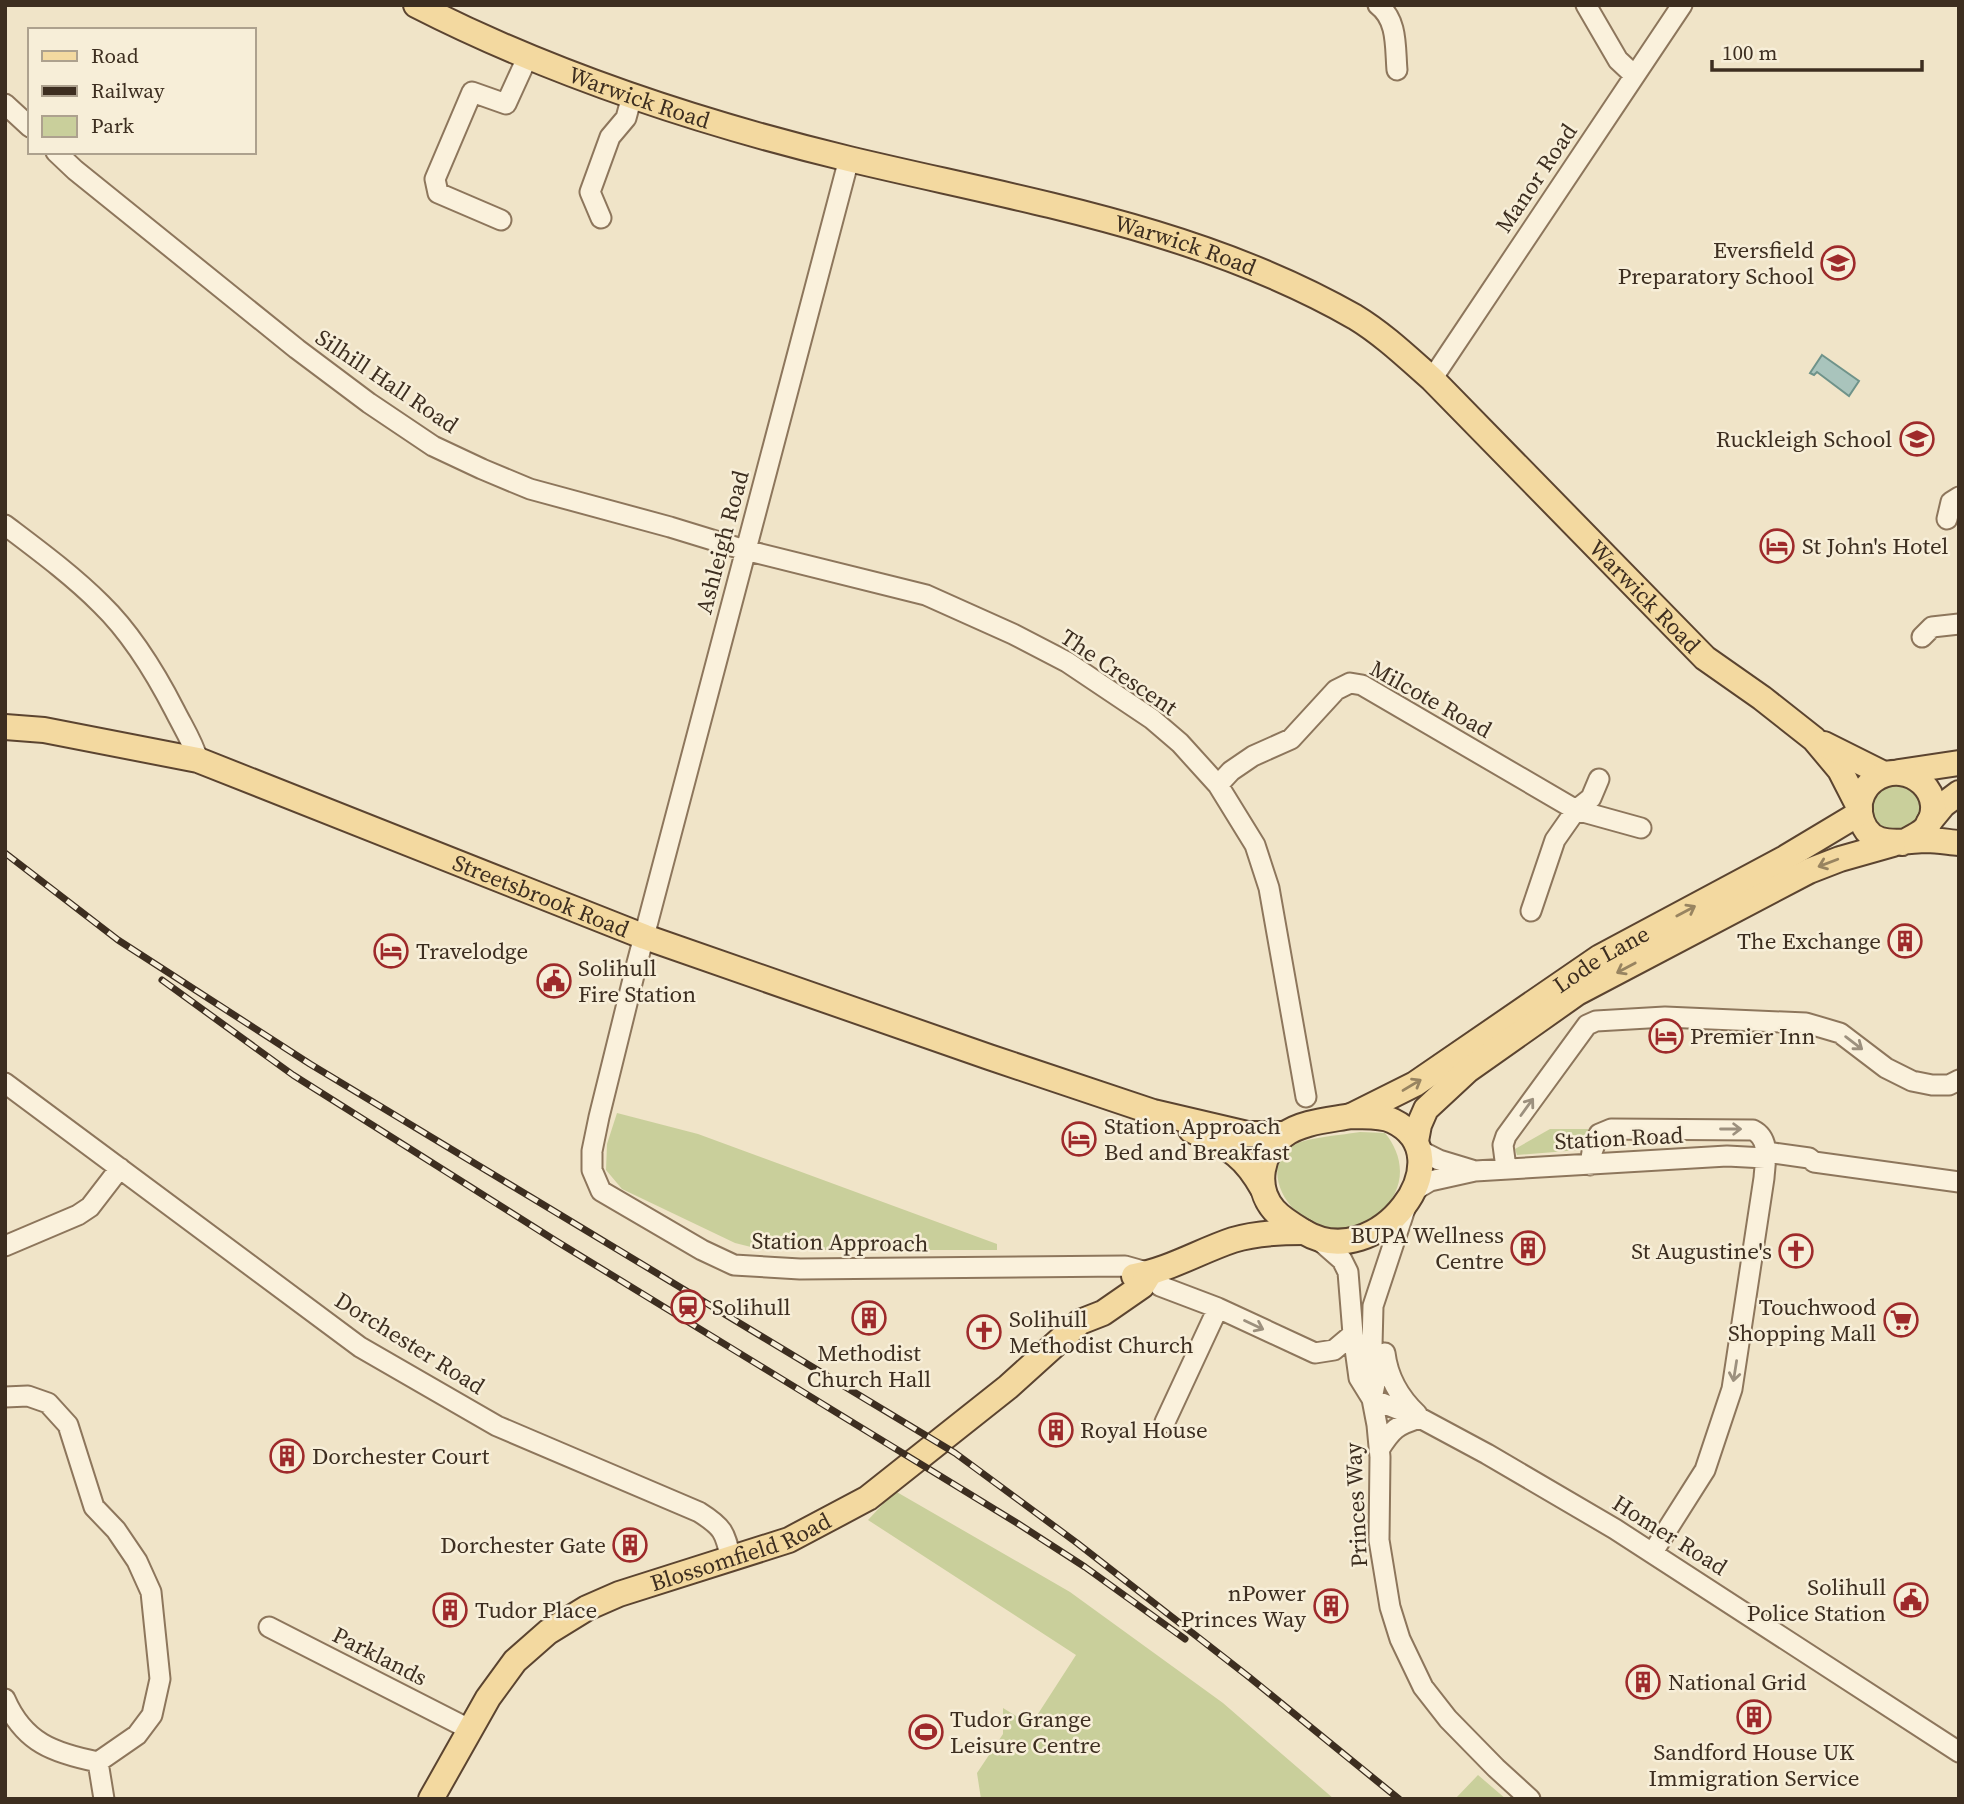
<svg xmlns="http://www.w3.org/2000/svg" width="1964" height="1804" font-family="'Source Serif 4',serif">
	<rect width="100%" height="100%" fill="#f0e4c8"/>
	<path fill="#c9cf9b" d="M1871 808a25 25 0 1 1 50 0a25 25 0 1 1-50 0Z
		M617 1113 698 1134 997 1244V1250H763L735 1243 622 1189 606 1170 607 1144Z
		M1550 1129H1588L1589 1134 1579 1150 1517 1155 1515 1149Z
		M1360 1132 1385 1133C1399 1150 1405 1172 1395 1193 1389 1206 1377 1217 1365 1223 1300 1252 1248 1166 1296 1144 1311 1137 1343 1135 1360 1132Z
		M895 1491 1070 1592 1223 1703 1334 1799H981L977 1773 1003 1734V1708L1021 1719 1027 1712 1036 1717 1076 1655 868 1520Z
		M1478 1775 1506 1799H1455Z"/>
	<path fill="#a9c4bc" stroke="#6f938a" stroke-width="2" d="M1822 355 1859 381 1849 396 1817 372 1814 375 1810 373Z"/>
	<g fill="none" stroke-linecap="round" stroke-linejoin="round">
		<defs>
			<path id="minor" d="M1378 5C1398 20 1395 48 1397 70
				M1586 5 1618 60 1634 75
				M5 104 30 127
				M56 152 75 170 297 349 369 403 433 446 482 469 530 489 670 527 745 550 926 595 1013 634 1067 662 1152 719 1180 743 1218 785 1255 845 1269 888 1306 1097
				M849 159 637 963 599 1117 592 1151V1170L601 1191 702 1250 734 1265 800 1269 1125 1266 1150 1273
				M601 218 590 192 610 137 626 118 632 96
				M501 220 438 193 435 179 472 92 506 104 527 58
				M1432 379 1682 5
				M1947 519 1951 502 1959 497
				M5 525C38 550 72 575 101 604 131 633 156 674 175 711 183 727 193 742 198 760
				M1922 637 1932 627 1959 624
				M1218 785 1231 771 1253 756 1291 739 1336 690 1350 683 1362 685 1576 810 1641 828
				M1531 911 1555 840 1576 810 1591 798 1599 779
				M5 1083 360 1347 497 1426 699 1512C723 1527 725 1532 731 1559
				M1417 1149 1439 1160 1472 1170
				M1590 1165 1592 1152 1599 1134 1611 1129 1753 1130C1771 1139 1765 1161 1764 1178L1732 1389 1705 1470 1653 1552
				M1506 1168 1503 1145 1506 1136 1587 1025 1596 1021 1665 1017 1806 1023 1840 1033 1886 1068 1912 1081 1932 1085H1949L1959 1080
				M1415 1190 1430 1181 1475 1171 1727 1156 1765 1158 1773 1153 1809 1158 1814 1162 1959 1182
				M1318 1239 1342 1260 1348 1272 1353 1334 1359 1378 1372 1399 1377 1425 1380 1457 1379 1540 1390 1607 1400 1639 1423 1687 1448 1719 1496 1768 1530 1799
				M5 1246 78 1215 90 1207 120 1168
				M1154 1271 1160 1286 1218 1308 1315 1353 1334 1350 1353 1334
				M1385 1353C1388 1378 1399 1397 1417 1414
				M5 1397 28 1396 48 1403 68 1425 94 1507 116 1530 137 1561 151 1592 160 1679 152 1715 137 1735 98 1762 104 1799
				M1372 1399 1420 1418 1487 1454 1615 1529 1959 1752
				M1372 1399 1377 1374 1372 1346 1373 1306 1407 1203
				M1165 1422 1218 1308
				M1379 1450C1392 1429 1397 1425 1420 1418
				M269 1627 469 1729
				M5 1699C24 1743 54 1753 98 1762"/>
			<g id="major">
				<path id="s1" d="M416 5C553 75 700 123 849 159 1020 200 1200 228 1355 317 1383 334 1407 357 1432 379L1705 658 1762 698 1814 739 1840 770 1860 809"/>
				<path id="s2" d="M5 727 44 730 198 760 645 937 989 1057 1153 1112 1247 1134H1285"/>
				<path d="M1824 744 1884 774"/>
				<path d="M1899 772 1959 763"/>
				<path d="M1929 822 1943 805 1959 793"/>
				<path d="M1902 843C1909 839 1919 835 1925 829 1951 797 1909 756 1874 780 1864 787 1858 801 1860 813 1866 851 1900 841 1926 840 1937 840 1948 842 1959 843"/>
				<path id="s3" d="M1351 1116 1415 1084 1600 957 1785 858 1860 813"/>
				<path d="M1351 1116C1364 1117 1381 1115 1393 1121 1466 1156 1378 1276 1304 1232 1294 1226 1282 1219 1274 1210 1254 1187 1261 1152 1284 1135 1301 1122 1330 1120 1351 1116Z"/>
				<path d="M1191 1130C1228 1148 1242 1152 1263 1189"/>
				<path d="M1416 1141 1419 1125 1426 1109 1468 1070 1577 993 1809 871 1840 859 1893 844"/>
				<path d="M1134 1276C1169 1270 1200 1251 1233 1240 1255 1233 1281 1232 1304 1232"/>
				<path id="s4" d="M431 1799 488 1698 515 1661 548 1632 587 1608 619 1594 789 1540 868 1498 1008 1387 1080 1322 1103 1313 1142 1286 1150 1273"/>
			</g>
		</defs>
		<use href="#minor" stroke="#8d765c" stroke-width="23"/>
		<use href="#major" stroke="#5b4430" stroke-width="28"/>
		<use href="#minor" stroke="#faf1dc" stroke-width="19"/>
		<use href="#major" stroke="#f3d9a0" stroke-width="24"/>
		<defs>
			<path id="rail" d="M5 853 118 940 310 1064 955 1453 1077 1543 1249 1677 1399 1799
				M162 980 293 1075 556 1241 1017 1523 1085 1567 1185 1639"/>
		</defs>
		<use href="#rail" stroke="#3d2e20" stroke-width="7"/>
		<use href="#rail" stroke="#f7eed8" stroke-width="4.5" stroke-dasharray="13" stroke-linecap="butt"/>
	</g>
	<defs><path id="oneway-shaft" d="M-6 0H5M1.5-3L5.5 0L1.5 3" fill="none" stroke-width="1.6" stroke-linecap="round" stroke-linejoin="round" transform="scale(1.75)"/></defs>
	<g stroke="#988460">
		<use href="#oneway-shaft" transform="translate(1828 863) rotate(159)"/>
		<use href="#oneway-shaft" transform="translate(1686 911) rotate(-28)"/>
		<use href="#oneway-shaft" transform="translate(1626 968) rotate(152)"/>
		<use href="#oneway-shaft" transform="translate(1412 1085) rotate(-31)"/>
	</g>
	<g stroke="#9c907e">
		<use href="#oneway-shaft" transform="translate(1854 1043) rotate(37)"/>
		<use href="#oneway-shaft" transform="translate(1527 1107) rotate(-54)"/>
		<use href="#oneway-shaft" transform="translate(1731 1129)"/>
		<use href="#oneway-shaft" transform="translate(1254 1325) rotate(25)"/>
		<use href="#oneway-shaft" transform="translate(1735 1371) rotate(99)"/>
	</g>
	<defs>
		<symbol id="school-ring" viewBox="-11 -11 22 22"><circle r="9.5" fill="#f7eed8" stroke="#9e2a2b" stroke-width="1.5"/><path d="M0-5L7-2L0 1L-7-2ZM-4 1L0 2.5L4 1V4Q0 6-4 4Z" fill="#9e2a2b"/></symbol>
		<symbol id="hotel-ring" viewBox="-11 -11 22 22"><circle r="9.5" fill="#f7eed8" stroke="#9e2a2b" stroke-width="1.5"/><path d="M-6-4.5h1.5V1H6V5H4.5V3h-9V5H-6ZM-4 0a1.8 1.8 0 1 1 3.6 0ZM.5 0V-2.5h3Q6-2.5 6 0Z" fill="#9e2a2b"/></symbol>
		<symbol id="building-ring" viewBox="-11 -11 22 22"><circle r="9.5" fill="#f7eed8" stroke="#9e2a2b" stroke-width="1.5"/><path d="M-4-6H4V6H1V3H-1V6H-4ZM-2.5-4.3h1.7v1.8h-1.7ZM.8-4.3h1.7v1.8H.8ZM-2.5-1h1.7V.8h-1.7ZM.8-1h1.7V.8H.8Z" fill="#9e2a2b"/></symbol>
		<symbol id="civic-ring" viewBox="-11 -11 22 22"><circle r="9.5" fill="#f7eed8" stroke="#9e2a2b" stroke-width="1.5"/><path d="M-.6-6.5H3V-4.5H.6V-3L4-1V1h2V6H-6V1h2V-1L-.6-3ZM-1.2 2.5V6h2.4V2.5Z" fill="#9e2a2b"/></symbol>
		<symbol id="church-ring" viewBox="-11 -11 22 22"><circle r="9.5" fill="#f7eed8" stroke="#9e2a2b" stroke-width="1.5"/><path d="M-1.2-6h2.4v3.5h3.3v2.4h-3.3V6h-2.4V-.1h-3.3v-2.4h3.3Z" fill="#9e2a2b"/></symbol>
		<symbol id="station-ring" viewBox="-11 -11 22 22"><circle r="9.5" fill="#f7eed8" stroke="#9e2a2b" stroke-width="1.5"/><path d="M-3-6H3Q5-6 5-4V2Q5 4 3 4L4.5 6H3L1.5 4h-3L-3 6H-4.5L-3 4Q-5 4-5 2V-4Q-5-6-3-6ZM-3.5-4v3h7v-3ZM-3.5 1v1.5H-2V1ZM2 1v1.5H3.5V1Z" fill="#9e2a2b"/></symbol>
		<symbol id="supermarket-ring" viewBox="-11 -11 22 22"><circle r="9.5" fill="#f7eed8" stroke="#9e2a2b" stroke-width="1.5"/><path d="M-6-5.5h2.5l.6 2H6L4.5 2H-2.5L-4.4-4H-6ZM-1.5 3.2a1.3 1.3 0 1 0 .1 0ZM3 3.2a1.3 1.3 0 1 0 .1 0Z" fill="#9e2a2b"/></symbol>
		<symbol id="stadium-ring" viewBox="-11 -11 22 22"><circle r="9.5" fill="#f7eed8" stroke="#9e2a2b" stroke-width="1.5"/><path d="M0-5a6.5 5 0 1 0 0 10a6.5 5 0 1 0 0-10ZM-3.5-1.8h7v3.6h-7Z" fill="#9e2a2b"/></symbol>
	</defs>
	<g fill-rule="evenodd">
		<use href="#school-ring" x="1819" y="244" width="38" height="38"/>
		<use href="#school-ring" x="1898" y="420" width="38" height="38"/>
		<use href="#hotel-ring" x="1758" y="527" width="38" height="38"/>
		<use href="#building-ring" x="1886" y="922" width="38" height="38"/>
		<use href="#hotel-ring" x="372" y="932" width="38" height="38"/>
		<use href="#civic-ring" x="535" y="962" width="38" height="38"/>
		<use href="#hotel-ring" x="1647" y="1017" width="38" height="38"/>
		<use href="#hotel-ring" x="1060" y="1120" width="38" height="38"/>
		<use href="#building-ring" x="1509" y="1229" width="38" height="38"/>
		<use href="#church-ring" x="1777" y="1232" width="38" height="38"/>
		<use href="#station-ring" x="669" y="1288" width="38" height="38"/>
		<use href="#building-ring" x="850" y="1299" width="38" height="38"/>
		<use href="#supermarket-ring" x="1882" y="1301" width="38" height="38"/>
		<use href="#church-ring" x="965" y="1313" width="38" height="38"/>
		<use href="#building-ring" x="1037" y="1411" width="38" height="38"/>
		<use href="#building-ring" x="268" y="1437" width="38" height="38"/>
		<use href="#building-ring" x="611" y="1526" width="38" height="38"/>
		<use href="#civic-ring" x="1892" y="1581" width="38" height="38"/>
		<use href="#building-ring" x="1312" y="1587" width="38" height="38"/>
		<use href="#building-ring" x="431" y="1591" width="38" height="38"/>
		<use href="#building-ring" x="1624" y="1663" width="38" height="38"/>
		<use href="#building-ring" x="1735" y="1698" width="38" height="38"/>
		<use href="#stadium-ring" x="907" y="1713" width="38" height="38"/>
	</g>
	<g text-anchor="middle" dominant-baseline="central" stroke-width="5" stroke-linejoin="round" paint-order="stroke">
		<g font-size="23" fill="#3d2e20" stroke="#f7eed8">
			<text stroke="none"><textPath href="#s1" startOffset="242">Warwick Road</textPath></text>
			<text transform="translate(1536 178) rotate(-56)">Manor Road</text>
			<text stroke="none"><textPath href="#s1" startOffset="808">Warwick Road</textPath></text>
			<text transform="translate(387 381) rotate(34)">Silhill Hall Road</text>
			<text transform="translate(722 542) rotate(-75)">Ashleigh Road</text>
			<text stroke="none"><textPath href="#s1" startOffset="1396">Warwick Road</textPath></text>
			<text transform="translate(1119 672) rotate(34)">The Crescent</text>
			<text transform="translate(1431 699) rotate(29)">Milcote Road</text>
			<text stroke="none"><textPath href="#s2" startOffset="565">Streetsbrook Road</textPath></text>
			<text stroke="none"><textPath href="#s3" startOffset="296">Lode Lane</textPath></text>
			<text transform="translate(1619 1138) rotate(-3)">Station Road</text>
			<text transform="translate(840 1242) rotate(1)">Station Approach</text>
			<text transform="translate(410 1343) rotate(32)">Dorchester Road</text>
			<text transform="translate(1356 1505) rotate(-93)">Princes Way</text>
			<text transform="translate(1670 1535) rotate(32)">Homer Road</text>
			<text stroke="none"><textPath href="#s4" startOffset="415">Blossomfield Road</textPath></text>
			<text transform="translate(380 1656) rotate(27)">Parklands</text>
		</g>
		<g font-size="23" fill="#3d2e20" stroke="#f7eed8" text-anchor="start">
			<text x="1814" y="250" text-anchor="end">Eversfield<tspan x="1814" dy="26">Preparatory School</tspan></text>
			<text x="1892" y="439" text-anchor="end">Ruckleigh School</text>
			<text x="1802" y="546">St John's Hotel</text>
			<text x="1881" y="941" text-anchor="end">The Exchange</text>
			<text x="416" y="951">Travelodge</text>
			<text x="578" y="968">Solihull<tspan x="578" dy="26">Fire Station</tspan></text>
			<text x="1690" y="1036">Premier Inn</text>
			<text x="1104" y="1126">Station Approach<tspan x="1104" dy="26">Bed and Breakfast</tspan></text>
			<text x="1504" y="1235" text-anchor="end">BUPA Wellness<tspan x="1504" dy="26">Centre</tspan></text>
			<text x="1772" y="1251" text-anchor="end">St Augustine's</text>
			<text x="712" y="1307">Solihull</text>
			<text x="1876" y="1307" text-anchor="end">Touchwood<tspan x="1876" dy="26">Shopping Mall</tspan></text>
			<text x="1009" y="1319">Solihull<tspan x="1009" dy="26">Methodist Church</tspan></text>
			<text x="869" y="1353" text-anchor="middle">Methodist<tspan x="869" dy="26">Church Hall</tspan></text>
			<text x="1080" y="1430">Royal House</text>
			<text x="312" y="1456">Dorchester Court</text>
			<text x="606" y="1545" text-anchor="end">Dorchester Gate</text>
			<text x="1886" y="1587" text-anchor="end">Solihull<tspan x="1886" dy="26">Police Station</tspan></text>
			<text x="1306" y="1593" text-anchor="end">nPower<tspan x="1306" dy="26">Princes Way</tspan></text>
			<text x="475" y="1610">Tudor Place</text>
			<text x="1668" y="1682">National Grid</text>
			<text x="950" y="1719">Tudor Grange<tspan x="950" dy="26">Leisure Centre</tspan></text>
			<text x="1754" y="1752" text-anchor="middle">Sandford House UK<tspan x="1754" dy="26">Immigration Service</tspan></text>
		</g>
	</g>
	<rect width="1964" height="1804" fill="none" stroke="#3d2e20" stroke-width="14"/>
	<rect x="28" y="28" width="228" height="126" fill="#f7eed8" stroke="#ada18e" stroke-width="2"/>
	<rect x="42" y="51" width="35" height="10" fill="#f3d9a0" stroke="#ada18e" stroke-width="2"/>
	<text x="91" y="63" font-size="21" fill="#3d2e20">Road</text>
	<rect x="42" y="86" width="35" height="10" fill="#3d2e20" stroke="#ada18e" stroke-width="2"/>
	<text x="91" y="98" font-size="21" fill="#3d2e20">Railway</text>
	<rect x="42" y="116" width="35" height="21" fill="#c9cf9b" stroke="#ada18e" stroke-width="2"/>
	<text x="91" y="133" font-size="21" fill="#3d2e20">Park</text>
	<path d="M1712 60v10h210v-10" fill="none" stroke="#3d2e20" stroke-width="3.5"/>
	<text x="1722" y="60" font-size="21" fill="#3d2e20" stroke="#f7eed8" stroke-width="5" paint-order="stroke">100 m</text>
</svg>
